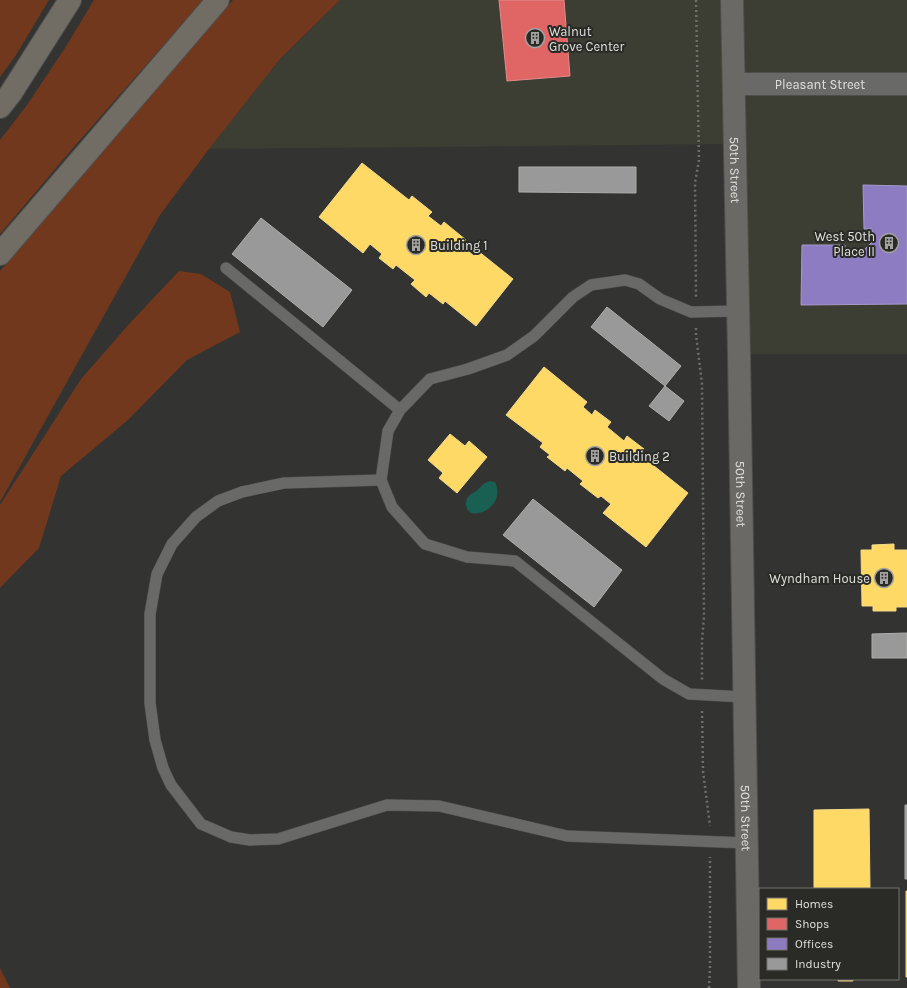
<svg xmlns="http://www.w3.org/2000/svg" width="907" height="988" font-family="Karla,sans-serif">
	<rect width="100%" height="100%" fill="#333331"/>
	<path fill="#3c3d33" d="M340 0H907V354H739L735 144 209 149 280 59Z"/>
	<path fill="#72381d" d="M0 0H49L16 55 0 77Z
		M94 0H203L73 148 0 234V140L27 105 65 48Z
		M233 0H340L280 59 209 149 160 215 0 502V271Z
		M179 271 201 274 230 292 240 332 187 360 128 420 61 476 39 548 0 588V505L81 379 130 323Z
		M0 968 10 988H0Z"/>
	<path fill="#195f52" d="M490 481 495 482C508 509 464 526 466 502 467 497 469 495 473 493 481 489 480 484 490 481Z"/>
	<path fill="#ffd966" stroke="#f5db8a" d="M362 163 409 200 412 196 432 212 428 216 441 226 444 222 466 240 461 245 474 256 478 251 513 279 476 326 445 301 443 304 429 293 426 297 411 284 415 280 396 265 393 269 379 258 382 254 370 244 363 253 319 217Z
		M544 367 587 402 583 407 592 415 595 410 611 422 607 427 624 441 627 436 644 449 639 454 688 493 646 547 603 513 611 504 601 496 598 498 580 484 583 481 567 468 565 471 547 457 550 455 540 447 543 443 506 415Z
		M450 434 465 446 469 441 487 457 457 493 439 478 443 473 428 460Z
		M894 544V550H907V607H896V611H873V606H862L861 550H872V545Z
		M869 809 870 889H814V810Z
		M906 891H907V977H906Z
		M838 979H853V981H838Z"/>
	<path fill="#e06666" stroke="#e08b8a" d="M499 0H564L570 76 507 81Z"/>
	<path fill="#8e7cc3" stroke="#a69acb" d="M863 185 907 186V304L801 305 802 245H845V256H858L872 242V229H864Z"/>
	<path fill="#999" stroke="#aeaead" d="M519 167H636V193L519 192Z
		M261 218 352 290 323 327 232 254Z
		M607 307 681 366 665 386 591 327Z
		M665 386 684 401 669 421 649 406Z
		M533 499 622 570 594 607 503 535Z
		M907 633V658H872V634Z
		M905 805H907V879H905Z"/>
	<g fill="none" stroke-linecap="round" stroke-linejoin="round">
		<defs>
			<path id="lane" d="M226 268 400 410
				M738 311 691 312 660 299 639 284 625 280 591 285 573 297 534 336 507 355 468 369 430 379 400 410 388 431 381 480 392 507 425 544 467 557 515 561 663 679 689 694 744 697
				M381 480 284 483 242 492 218 501 196 517 172 544 157 574 150 614V703L155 740 163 768 171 785 201 824 231 837 250 840 278 839 387 805 439 806 567 836 747 843"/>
			<g id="street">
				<path id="s1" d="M734 84H907"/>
			</g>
			<g id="secondary">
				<path id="s2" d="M732 0 739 354 749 988"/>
			</g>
			<path id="highway" d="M0 107 11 93 70 0
				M0 254 218 0"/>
		</defs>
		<use href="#lane" stroke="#4e4f4d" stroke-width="12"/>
		<use href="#street" stroke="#4e4f4d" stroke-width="24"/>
		<use href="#secondary" stroke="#4e4f4d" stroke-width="24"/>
		<use href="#highway" stroke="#4e4f4d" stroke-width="24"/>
		<path stroke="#6e6e6c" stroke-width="2.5" stroke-dasharray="2 3" stroke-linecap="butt" d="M696 0 699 160 695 183 696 297
			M696 328V335L702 384 704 616 702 641V680
			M702 711 703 771 710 826
			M709 988 710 968V857"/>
		<use href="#lane" stroke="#696967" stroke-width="11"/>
		<use href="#street" stroke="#696967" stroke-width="22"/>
		<use href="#secondary" stroke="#6a6966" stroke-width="22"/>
		<use href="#highway" stroke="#716d64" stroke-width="22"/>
	</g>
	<defs>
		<symbol id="building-ring" viewBox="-11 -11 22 22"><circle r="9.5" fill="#2a2a26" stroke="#a3a3a1" stroke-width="1.5"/><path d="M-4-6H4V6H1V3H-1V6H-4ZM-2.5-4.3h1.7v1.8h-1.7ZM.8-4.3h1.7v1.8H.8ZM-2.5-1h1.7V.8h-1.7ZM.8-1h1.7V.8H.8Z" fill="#a3a3a1"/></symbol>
	</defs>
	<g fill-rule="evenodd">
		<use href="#building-ring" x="524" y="27" width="22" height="22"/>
		<use href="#building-ring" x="878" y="232" width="22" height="22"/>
		<use href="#building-ring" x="405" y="234" width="22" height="22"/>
		<use href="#building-ring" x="584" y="445" width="22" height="22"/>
		<use href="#building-ring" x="873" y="567" width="22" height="22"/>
	</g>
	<g text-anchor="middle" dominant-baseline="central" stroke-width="4" stroke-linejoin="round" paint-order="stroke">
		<g font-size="13" fill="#dfe0dd" stroke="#2a2a26" text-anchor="start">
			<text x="549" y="31">Walnut<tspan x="549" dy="15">Grove Center</tspan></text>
			<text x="875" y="236" text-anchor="end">West 50th<tspan x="875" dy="15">Place II</tspan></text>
			<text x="430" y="245">Building 1</text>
			<text x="609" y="456">Building 2</text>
			<text x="870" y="578" text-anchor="end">Wyndham House</text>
		</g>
		<g font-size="13" fill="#dfe0dd" stroke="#2a2a26">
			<text stroke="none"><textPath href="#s1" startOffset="86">Pleasant Street</textPath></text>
			<text stroke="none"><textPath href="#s2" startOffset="170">50th Street</textPath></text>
			<text stroke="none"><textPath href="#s2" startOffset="494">50th Street</textPath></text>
			<text stroke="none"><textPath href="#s2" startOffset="818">50th Street</textPath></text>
		</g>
	</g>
	<rect x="759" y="888" width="140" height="92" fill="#2a2a26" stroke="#72736f"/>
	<rect x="767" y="898" width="20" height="12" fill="#ffd966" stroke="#72736f"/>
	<text x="795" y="908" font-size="12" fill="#dfe0dd">Homes</text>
	<rect x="767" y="918" width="20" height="12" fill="#e06666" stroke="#72736f"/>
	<text x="795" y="928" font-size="12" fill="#dfe0dd">Shops</text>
	<rect x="767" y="938" width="20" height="12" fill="#8e7cc3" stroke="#72736f"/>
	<text x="795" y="948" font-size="12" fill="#dfe0dd">Offices</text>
	<rect x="767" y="958" width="20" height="12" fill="#999999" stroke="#72736f"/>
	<text x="795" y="968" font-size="12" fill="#dfe0dd">Industry</text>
</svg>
